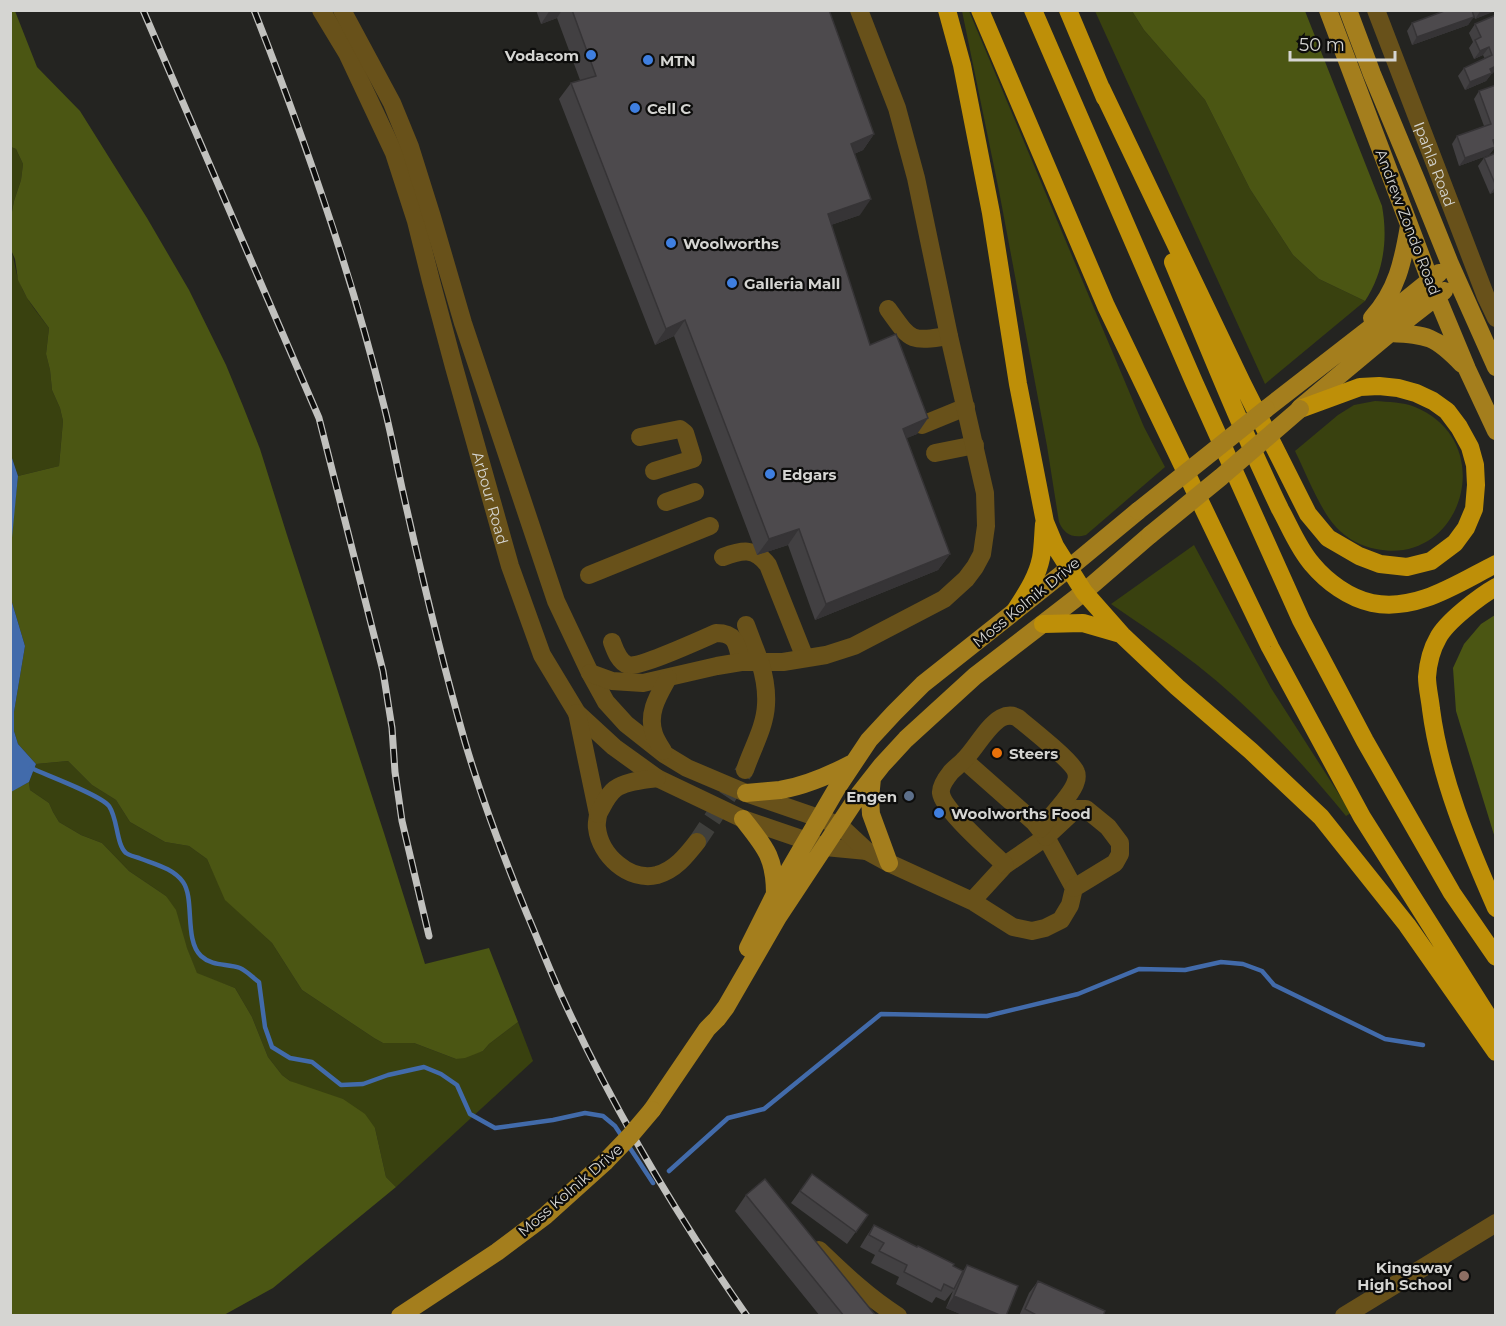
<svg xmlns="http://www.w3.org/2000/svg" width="1506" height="1326" font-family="Montserrat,sans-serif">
	<rect width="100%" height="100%" fill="#242421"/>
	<path fill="#39410f" d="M962 11H969L1144 427 1165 467 1086 535C1073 539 1064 534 1059 522L1047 446 999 191Z
		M1095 11H1132L1144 30 1205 100 1250 189 1293 255 1319 279 1365 301 1265 384Z
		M11 147 16 149 23 164 21 180 14 201 11 217Z
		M11 250C15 261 15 272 20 283 26 300 38 313 49 328L46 354 50 370 52 390 60 408 63 421 59 466 18 476 11 455Z
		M1375 401C1388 402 1403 402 1415 407 1500 442 1462 567 1376 549 1361 546 1347 539 1336 527 1320 510 1306 473 1295 451L1338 415 1354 405Z
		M1194 545 1271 688 1351 813 1346 816C1301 761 1253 709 1197 665 1169 643 1140 624 1111 604Z
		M68 761 92 785 116 800 130 822 165 842 189 846 207 859 226 900 272 943 302 990 374 1038 383 1043H414L456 1059 483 1051 489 1044 518 1022 533 1061 396 1187 386 1177 375 1128 290 1081 282 1075 268 1057 252 1017 235 988 197 974 166 896 129 871 102 843 81 835 59 822 53 812 49 803 30 790 29 782 36 764Z"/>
	<path fill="#4b5613" d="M10 11H15L37 67 80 111 147 218 189 290 226 365 243 406 260 449 287 535 384 833 425 964 489 948 518 1022 489 1044 483 1051 465 1058 456 1059 414 1043H383L374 1038 302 990 272 943 225 900 207 859 189 846 165 842 130 822 116 800 92 785 68 761 36 764 18 744 14 731V712L25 646 11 599 10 548 18 476 59 466 63 421 60 408 52 390 50 370 46 354 49 328 27 298 18 280 15 259 11 250V217L14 201 21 180 23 164 16 149 11 147Z
		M1132 11H1305L1382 206C1388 239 1384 272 1365 301L1319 279 1293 255 1250 189 1205 100 1144 30Z
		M1495 615V838L1456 711 1453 668 1464 644 1481 624Z
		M29 782 30 790 49 803 53 812 59 822 81 835 102 843 129 871 166 896 176 910 187 948 197 973 235 988 252 1017 268 1057 282 1075 290 1081 343 1099 365 1114 375 1128 386 1177 396 1187 273 1288 224 1315 11 1316 10 792Z"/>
	<path fill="#426bab" d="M11 455 18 476 11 548 10 455Z
		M11 599 25 646 14 712V731L18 744 36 764 29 782 11 792Z"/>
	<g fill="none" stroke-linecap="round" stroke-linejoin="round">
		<path stroke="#426bab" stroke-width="4.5" d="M31 768C46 775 101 795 109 806 118 819 116 844 126 853 129 855 135 857 139 858 154 864 173 868 183 882 195 899 184 940 201 956 213 967 227 963 240 968 247 971 253 978 259 982L265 1027 272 1047 290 1058 312 1062 341 1085 363 1084 388 1075 424 1067 441 1074 457 1085 470 1114 495 1128 553 1120 585 1113 603 1116 615 1126 623 1138
			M628 1145 653 1183
			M669 1171 728 1118 764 1109 881 1014 987 1016 1078 994 1139 969 1185 970 1221 962 1243 964 1262 971 1274 985 1385 1039 1423 1045"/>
		<path stroke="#3f3f3c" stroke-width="18" stroke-dasharray="18 9" stroke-linecap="butt" d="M697 842 745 770"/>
		<g stroke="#68511a" stroke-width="18">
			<path id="s1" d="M321 10 347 53 394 153 416 221 431 281 454 367 510 566 542 655 577 713 614 747 657 778 743 819 825 847 867 851"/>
			<path d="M342 10 392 103 410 147 432 217 463 323 556 601 590 673 606 702 626 724 664 754 687 768 746 793 839 825 867 851 889 863 972 901 1013 927 1032 931 1045 928 1061 920 1070 905 1074 888 1046 837 1005 865 972 901"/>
			<path id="s2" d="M1376 10 1486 297 1496 318"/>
			<path d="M888 309C911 341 909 342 949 336"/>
			<path d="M922 425 966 407"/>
			<path d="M640 437 680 429 685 433 693 459 654 471"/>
			<path d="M935 453 975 445"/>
			<path d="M666 502 695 492"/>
			<path d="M723 557C742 550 754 547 768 565L805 658"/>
			<path d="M589 575 710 526"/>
			<path d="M746 625 760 662H783L826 655 854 646 944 599 966 579 975 567 982 554 986 526 985 493 949 336 916 178 897 108 859 10"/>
			<path d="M612 642C615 650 619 662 628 665 639 668 702 639 716 633 737 633 737 645 741 662"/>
			<path d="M590 673 612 681 643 683 717 666 741 662H760C764 675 767 690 766 705 765 727 752 749 745 770"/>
			<path d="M577 713 598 814C598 818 596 823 597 828 600 855 629 882 657 875 675 870 686 856 697 842"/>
			<path d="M663 751C660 746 656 740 654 734 647 713 658 696 668 678"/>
			<path d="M964 760 1034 822 1046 837 1076 809H1086L1108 827 1120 843V854L1115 863 1074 888"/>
			<path d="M598 814C603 806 607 795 615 789 625 781 644 780 657 778"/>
			<path d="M1005 865C992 852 943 810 941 793 940 786 947 777 951 772 955 768 960 764 964 760 976 748 987 726 1001 718 1007 715 1013 715 1018 718 1029 727 1073 762 1076 772 1077 774 1077 779 1076 781 1073 794 1049 818 1040 829"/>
			<path d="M819 1250C844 1274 868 1297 898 1316"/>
			<path d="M1344 1316 1496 1223"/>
		</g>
		<path stroke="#a47e1d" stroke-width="18" d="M1328 10 1430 280 1467 369 1496 431
			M1348 10 1372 74 1417 182 1450 264 1496 367
			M1372 318C1397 291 1403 261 1409 226
			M1390 333C1428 335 1435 336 1462 364
			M1300 408 1390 333 1444 291
			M1266 409 1387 315 1439 273
			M872 778 870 799 871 814 889 863
			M746 793C757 792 769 791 780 790 805 786 830 775 853 763
			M743 819C765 847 775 857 775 894
			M748 948 774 896 837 788 869 740 894 713 923 684 1068 569 1138 511
			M652 1110 707 1029 717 1019 726 1007 778 917 860 793 882 765 906 739 975 676 1084 592 1150 535
			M400 1316 497 1252 545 1216 605 1162"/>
		<path stroke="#be8f08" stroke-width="18" d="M947 10 962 65 991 213 1018 384 1045 522 1055 546 1084 592 1122 635 1177 687 1251 751 1321 817 1407 925 1496 1052
			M980 10 1106 306 1270 647 1362 817 1496 1029
			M1033 10 1194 382 1301 620 1365 741 1452 893 1496 957
			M1068 10 1105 98
			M1101 88 1242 383 1308 514 1328 538 1359 556 1380 564 1407 567 1431 561 1455 543 1466 528 1474 509 1476 485 1475 465 1470 447 1459 427 1447 411 1433 401 1416 393 1398 388 1379 386 1360 387 1300 409
			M1173 262C1195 315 1217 369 1240 422 1253 451 1266 480 1280 509 1290 527 1298 548 1312 564 1327 582 1349 598 1372 603 1417 612 1458 583 1496 564
			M1496 587C1480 596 1446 622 1438 638 1431 650 1428 664 1427 677 1427 687 1430 699 1431 709 1440 778 1468 844 1496 908
			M1015 611C1025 595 1037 578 1041 558 1043 547 1043 535 1044 524
			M1043 624 1083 623 1121 634"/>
		<defs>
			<path id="rail" d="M143 10 319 418 383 671 392 728 395 772 402 821 429 936
				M254 10C305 140 351 271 384 406 391 433 396 461 402 488 421 573 441 658 465 742 482 800 504 858 527 914 539 942 550 971 563 999 614 1110 677 1216 747 1316"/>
		</defs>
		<use href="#rail" stroke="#c1c1be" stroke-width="7"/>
		<use href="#rail" stroke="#0d0d0c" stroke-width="4.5" stroke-dasharray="14" stroke-linecap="butt"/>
		<path stroke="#a47e1d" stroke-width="18" d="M1138 511 1266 409
			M1150 535 1221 477 1300 409
			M605 1162 630 1136 652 1110"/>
	</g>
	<path fill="#424042" d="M536 10H829L874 134 863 150 854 154 860 215 831 225 870 345 928 418 917 434 906 438 950 554 938 570 815 620 788 545 757 555 674 336 655 345 559 99 571 83 580 80 557 18 541 24Z
		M1447 10H1496L1475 19 1474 15 1468 25 1412 45 1407 31 1412 23Z
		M1496 15 1492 73 1486 81 1465 90 1458 76 1464 68 1485 59 1483 55 1474 59 1469 48 1473 42 1469 33 1475 24Z
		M1496 85V146L1489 155 1459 166 1452 144 1457 136 1484 126 1474 99 1479 91Z
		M1496 153V196L1494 192 1490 194 1478 166 1484 158Z
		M812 1174 868 1215 847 1244 791 1203Z
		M746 1195 876 1316H820L735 1211Z
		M874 1225 963 1271 967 1265 1006 1316H965L946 1308 953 1291 945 1301 936 1297 932 1303 896 1284 899 1277 871 1263 875 1255 860 1247 866 1237Z
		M1038 1281 1103 1316H1019L1029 1293Z"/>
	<path fill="#363436" d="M550 10H562L557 18 541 24Z
		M1481 10H1496V11L1475 19Z
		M1474 17 1468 25 1412 45 1417 37Z
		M1489 47 1483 55 1474 59 1480 51Z
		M1496 66V72L1492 73 1486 81 1465 90 1470 82 1490 69Z
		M874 134 863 150 840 160 851 144Z
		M1495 147 1489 155 1459 166 1465 158Z
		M1496 186V190L1494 192 1490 194Z
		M871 199 860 215 816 230 828 214Z
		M685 320 674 336 655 345 666 329Z
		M928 418 917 434 891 445 903 429Z
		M799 529 788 545 757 555 769 539Z
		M950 554 938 570 815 620 826 604Z
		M954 1296 1002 1316H965L946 1308Z"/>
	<path fill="#4d4a4d" stroke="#363436" stroke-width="1.5" d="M572 10H829L874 134 851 144 871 199 828 214 870 345 896 334 928 418 903 429 950 554 826 604 799 529 769 539 685 320 666 329 571 83 596 76Z
		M1447 10H1472L1474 17 1417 37 1412 23Z
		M1496 15V66L1490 69 1492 73 1470 82 1464 68 1492 55 1489 47 1480 51 1475 40 1481 37 1475 24Z
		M1496 85V139L1493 140 1495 147 1465 158 1457 136 1491 124 1479 91Z
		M1496 153V186L1484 158Z
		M812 1174 868 1215 856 1232 800 1191Z
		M765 1179 876 1316H844L746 1195Z
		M874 1225 917 1247 918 1246 954 1264 953 1266 963 1271 954 1289 944 1284 941 1291 904 1272 907 1265 879 1251 884 1243 869 1235Z
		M967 1265 1018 1286 1006 1316H1002L954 1296Z
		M1038 1281 1105 1311 1103 1316H1038L1025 1309Z"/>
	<g fill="#3f7fe0" stroke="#0d0d0c" stroke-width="2">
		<circle cx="591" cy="55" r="6"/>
		<circle cx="648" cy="60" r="6"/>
		<circle cx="635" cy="108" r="6"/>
		<circle cx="671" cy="243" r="6"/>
		<circle cx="732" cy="283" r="6"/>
		<circle cx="770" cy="474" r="6"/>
		<circle cx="939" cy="813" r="6"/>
	</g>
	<circle fill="#e8710a" stroke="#0d0d0c" stroke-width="2" cx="997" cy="753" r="6"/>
	<circle fill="#5c6f8a" stroke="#0d0d0c" stroke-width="2" cx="909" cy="796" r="6"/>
	<circle fill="#8d6e63" stroke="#0d0d0c" stroke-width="2" cx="1464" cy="1276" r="6"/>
	<g text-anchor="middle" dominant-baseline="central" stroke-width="4.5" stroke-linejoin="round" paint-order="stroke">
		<g font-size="15" font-weight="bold" fill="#d5d5d2" stroke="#0d0d0c" text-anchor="start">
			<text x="579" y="55" text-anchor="end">Vodacom</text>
			<text x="660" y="60">MTN</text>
			<text x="647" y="108">Cell C</text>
			<text x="683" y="243">Woolworths</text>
			<text x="744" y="283">Galleria Mall</text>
			<text x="782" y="474">Edgars</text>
			<text x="1009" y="753">Steers</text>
			<text x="897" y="796" text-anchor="end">Engen</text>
			<text x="951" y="813">Woolworths Food</text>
			<text x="1452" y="1267" text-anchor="end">Kingsway<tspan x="1452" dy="17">High School</tspan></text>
		</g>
		<g font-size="15" fill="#d5d5d2" stroke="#0d0d0c">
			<text stroke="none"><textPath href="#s2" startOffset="165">Ipahla Road</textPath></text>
			<text transform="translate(1408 222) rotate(69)">Andrew Zondo Road</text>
			<text stroke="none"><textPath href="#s1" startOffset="519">Arbour Road</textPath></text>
			<text transform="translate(1026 602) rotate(-39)">Moss Kolnik Drive</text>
			<text transform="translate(570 1190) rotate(-41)">Moss Kolnik Drive</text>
		</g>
	</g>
	<rect width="1506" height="1326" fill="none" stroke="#d5d5d2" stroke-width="24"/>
	<path d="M1290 51v9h105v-9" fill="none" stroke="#d5d5d2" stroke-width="3"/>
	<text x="1299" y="51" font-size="18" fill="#d5d5d2" stroke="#0d0d0c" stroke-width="4.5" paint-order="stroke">50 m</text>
</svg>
